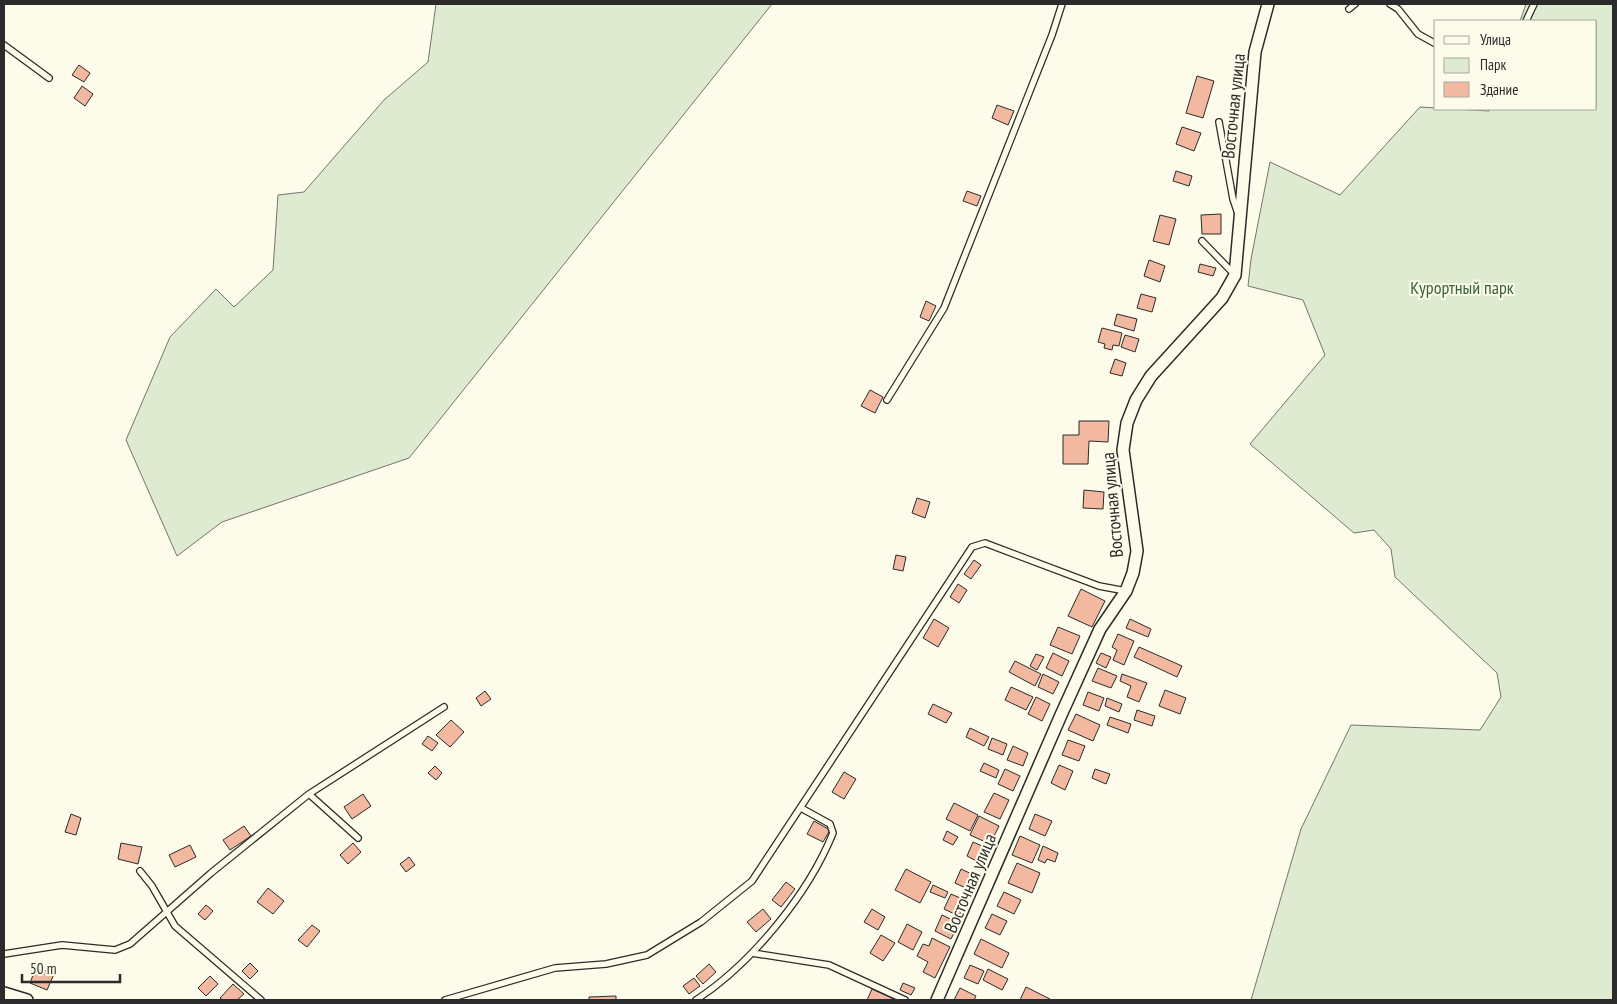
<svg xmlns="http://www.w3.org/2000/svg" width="1617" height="1004" font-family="'PT Sans Narrow',sans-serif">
	<rect width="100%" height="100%" fill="#fdfbea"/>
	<path fill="#deebd1" stroke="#74746e" d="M436 4H772L409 458 222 522 177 556 126 440 170 337 216 289 234 307 273 270 278 195 304 192 384 100 428 62Z
		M1526 4H1613V1000H1251L1301 829 1351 725 1480 730 1501 697 1497 673 1395 577 1391 549 1374 530 1354 533 1250 444 1325 355 1303 300 1248 286 1251 259 1270 162 1340 195 1420 107 1489 111 1490 109H1596V21H1520Z"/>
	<path fill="#f2b8a0" stroke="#2b2b2b" d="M79 65 90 73 84 82 72 75Z
		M1197 76 1214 81 1203 118 1186 113Z
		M82 86 93 94 85 106 74 98Z
		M997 105 1014 111 1008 125 992 118Z
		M1182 127 1201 133 1194 151 1176 144Z
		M1176 171 1192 176 1189 186 1173 181Z
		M967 191 981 196 977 206 963 201Z
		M1221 214V234H1202L1201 215Z
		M1160 215 1176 219 1169 245 1153 241Z
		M1149 260 1165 266 1160 282 1144 276Z
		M1200 264 1216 268 1213 276 1198 272Z
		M1141 294 1156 298 1152 312 1137 308Z
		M926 301 936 306 929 321 920 317Z
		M1117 314 1137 319 1134 331 1114 325Z
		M1102 328 1122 333 1119 346 1113 345 1112 350 1104 348 1105 344 1098 342Z
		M1125 335 1139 339 1135 352 1121 347Z
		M1115 359 1126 363 1122 376 1110 373Z
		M870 390 883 397 875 413 861 406Z
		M1079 421H1109L1108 442 1089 441 1088 464H1063V435H1079Z
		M1084 490 1104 492 1103 509 1083 508Z
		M917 498 930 502 925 518 912 513Z
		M896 555 906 557 903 571 893 569Z
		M974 560 981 565 971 579 964 574Z
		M958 584 967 590 959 603 950 597Z
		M1081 589 1105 601 1092 627 1068 616Z
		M934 619 949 628 938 647 923 638Z
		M1130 619 1151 629 1148 637 1126 628Z
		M1058 627 1080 636 1072 654 1050 645Z
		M1118 634 1134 641 1124 665 1113 660 1117 650 1112 647Z
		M1139 647 1182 666 1177 677 1134 657Z
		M1053 653 1069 661 1062 676 1046 668Z
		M1101 653 1111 657 1106 668 1096 663Z
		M1036 654 1044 657 1037 670 1030 666Z
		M1015 661 1041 674 1035 686 1009 672Z
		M1098 668 1117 676 1111 688 1092 681Z
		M1043 674 1059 682 1053 694 1038 687Z
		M1122 674 1147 683 1139 702 1127 697 1131 686 1120 681Z
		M1011 687 1033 697 1026 710 1005 700Z
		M1165 690 1186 698 1180 714 1159 706Z
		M485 691 491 699 481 706 476 698Z
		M1088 692 1104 698 1099 711 1083 705Z
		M1036 697 1050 704 1042 721 1028 714Z
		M1107 698 1122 704 1119 712 1105 706Z
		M933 704 952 713 946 723 928 714Z
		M1137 710 1155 716 1152 726 1134 720Z
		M1076 714 1100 725 1093 741 1068 730Z
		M1110 717 1131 724 1128 733 1107 725Z
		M451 720 464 732 450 747 436 735Z
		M970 728 989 737 984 746 966 737Z
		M428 736 438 743 432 751 422 744Z
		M992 738 1007 744 1003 755 988 749Z
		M1068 740 1085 746 1079 761 1062 755Z
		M1013 746 1028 753 1023 766 1007 760Z
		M984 763 999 770 996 778 980 771Z
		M1059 765 1073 771 1065 790 1051 783Z
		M435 766 442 773 436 780 428 773Z
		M1005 769 1020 776 1013 791 998 784Z
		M1095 769 1110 774 1106 784 1092 778Z
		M844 772 856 779 844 799 832 792Z
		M994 793 1009 800 1000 819 984 812Z
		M363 794 371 806 352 819 344 807Z
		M954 803 978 815 970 831 946 819Z
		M71 814 81 818 76 835 65 832Z
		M1035 814 1052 821 1045 836 1029 829Z
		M979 816 999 826 990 844 970 835Z
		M814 821 830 830 823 842 807 834Z
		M244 826 251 836 230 850 223 840Z
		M947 831 958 837 953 845 943 840Z
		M1020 836 1040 845 1032 863 1012 855Z
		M973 842 989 849 982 864 967 856Z
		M121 843 142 847 138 864 118 859Z
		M353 843 361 852 348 864 340 855Z
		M190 845 196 857 175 867 169 855Z
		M1043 846 1058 853 1055 862 1047 859 1045 863 1038 860Z
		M409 857 415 865 406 872 400 864Z
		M1017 863 1040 873 1032 893 1008 883Z
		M906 869 931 882 920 903 895 890Z
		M961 869 976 876 970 890 955 883Z
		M786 882 795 889 781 907 772 900Z
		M933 885 948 892 945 898 930 892Z
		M268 888 284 901 273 914 257 902Z
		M1004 892 1021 900 1014 914 997 906Z
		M951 894 967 901 959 916 944 909Z
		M206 905 213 911 205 920 198 914Z
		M763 909 771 919 756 932 747 922Z
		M872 909 885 917 878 930 864 922Z
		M992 914 1007 921 1000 935 985 928Z
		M942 915 959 923 951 939 935 931Z
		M907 924 922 932 913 950 898 942Z
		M312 925 320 931 307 947 298 940Z
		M881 935 895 943 883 961 870 953Z
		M932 938 950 947 935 978 923 972 928 962 917 956 923 944 929 946Z
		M981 939 1009 953 1002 968 974 954Z
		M250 963 258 971 250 979 242 971Z
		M709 964 716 972 703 984 696 976Z
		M970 965 984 971 978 984 964 978Z
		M36 967 54 974 47 990 30 983Z
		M988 969 1008 979 1002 990 983 980Z
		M210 976 218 984 206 996 198 988Z
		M694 978 700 986 689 994 683 986Z
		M903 983 915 988 911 995 900 990Z
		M233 984 244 994 237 1000H223L220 998Z
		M1026 987 1050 999 1049 1000H1020Z
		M960 988 976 996 974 1000H954Z
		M872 989 896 1000H867Z
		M616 996V1000H589V997Z"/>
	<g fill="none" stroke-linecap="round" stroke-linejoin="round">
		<defs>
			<path id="service" d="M1390 4 1398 9 1418 34 1436 44
				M1349 9 1355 4
				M1526 21 1534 4
				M4 45 49 78
				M1219 122 1233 199 1238 214
				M1202 241 1235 275
				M887 400 944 308 1052 35 1062 4
				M309 794 358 838
				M140 871 152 886 175 926 261 1000
				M752 953 829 965 905 1000
				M4 954 62 945 115 950 130 944 211 873 309 794 444 707
				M445 1000 555 968 606 964 647 955 701 922 752 881 972 547 985 543 1099 586 1126 591
				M696 1000C751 964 808 895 833 833L830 824 801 808"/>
			<path id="minor" d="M4 993 27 1000
				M937 1000 1061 715 1100 629 1126 591 1133 573 1137 551 1123 450 1127 423 1136 400 1151 376 1222 298 1235 275 1255 52 1268 4"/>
		</defs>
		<use href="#service" stroke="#2b2b2b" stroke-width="8"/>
		<use href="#minor" stroke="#2b2b2b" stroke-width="14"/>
		<use href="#service" stroke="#fdfbea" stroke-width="5.5"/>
		<use href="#minor" stroke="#fdfbea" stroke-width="11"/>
	</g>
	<g text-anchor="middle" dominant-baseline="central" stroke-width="4" stroke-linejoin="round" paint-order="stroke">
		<g font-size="18" fill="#2b2b2b" stroke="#fdfbea">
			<text transform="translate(1233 106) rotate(-84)">Восточная улица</text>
			<text transform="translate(1112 505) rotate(-95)">Восточная улица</text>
			<text transform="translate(970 883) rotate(-67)">Восточная улица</text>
		</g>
		<g font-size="18" fill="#34623c" stroke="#fdfbea">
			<text x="1462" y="287">Курортный парк</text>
		</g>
	</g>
	<rect width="1617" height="1004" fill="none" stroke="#2b2b2b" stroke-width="10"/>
	<rect x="1434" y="20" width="162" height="90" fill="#fdfbea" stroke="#a9a89e"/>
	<rect x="1444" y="36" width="25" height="8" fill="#fdfbea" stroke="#a9a89e"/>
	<text x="1480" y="45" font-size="15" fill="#2b2b2b">Улица</text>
	<rect x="1444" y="58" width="25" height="15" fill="#deebd1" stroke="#a9a89e"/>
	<text x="1480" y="70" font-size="15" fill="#2b2b2b">Парк</text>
	<rect x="1444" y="82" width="25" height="15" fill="#f2b8a0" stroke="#a9a89e"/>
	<text x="1480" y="95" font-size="15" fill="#2b2b2b">Здание</text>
	<path d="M22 974v8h98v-8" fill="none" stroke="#2b2b2b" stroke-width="2.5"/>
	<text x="30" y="974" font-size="15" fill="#2b2b2b" stroke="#fdfbea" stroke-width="4" paint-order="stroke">50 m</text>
</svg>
